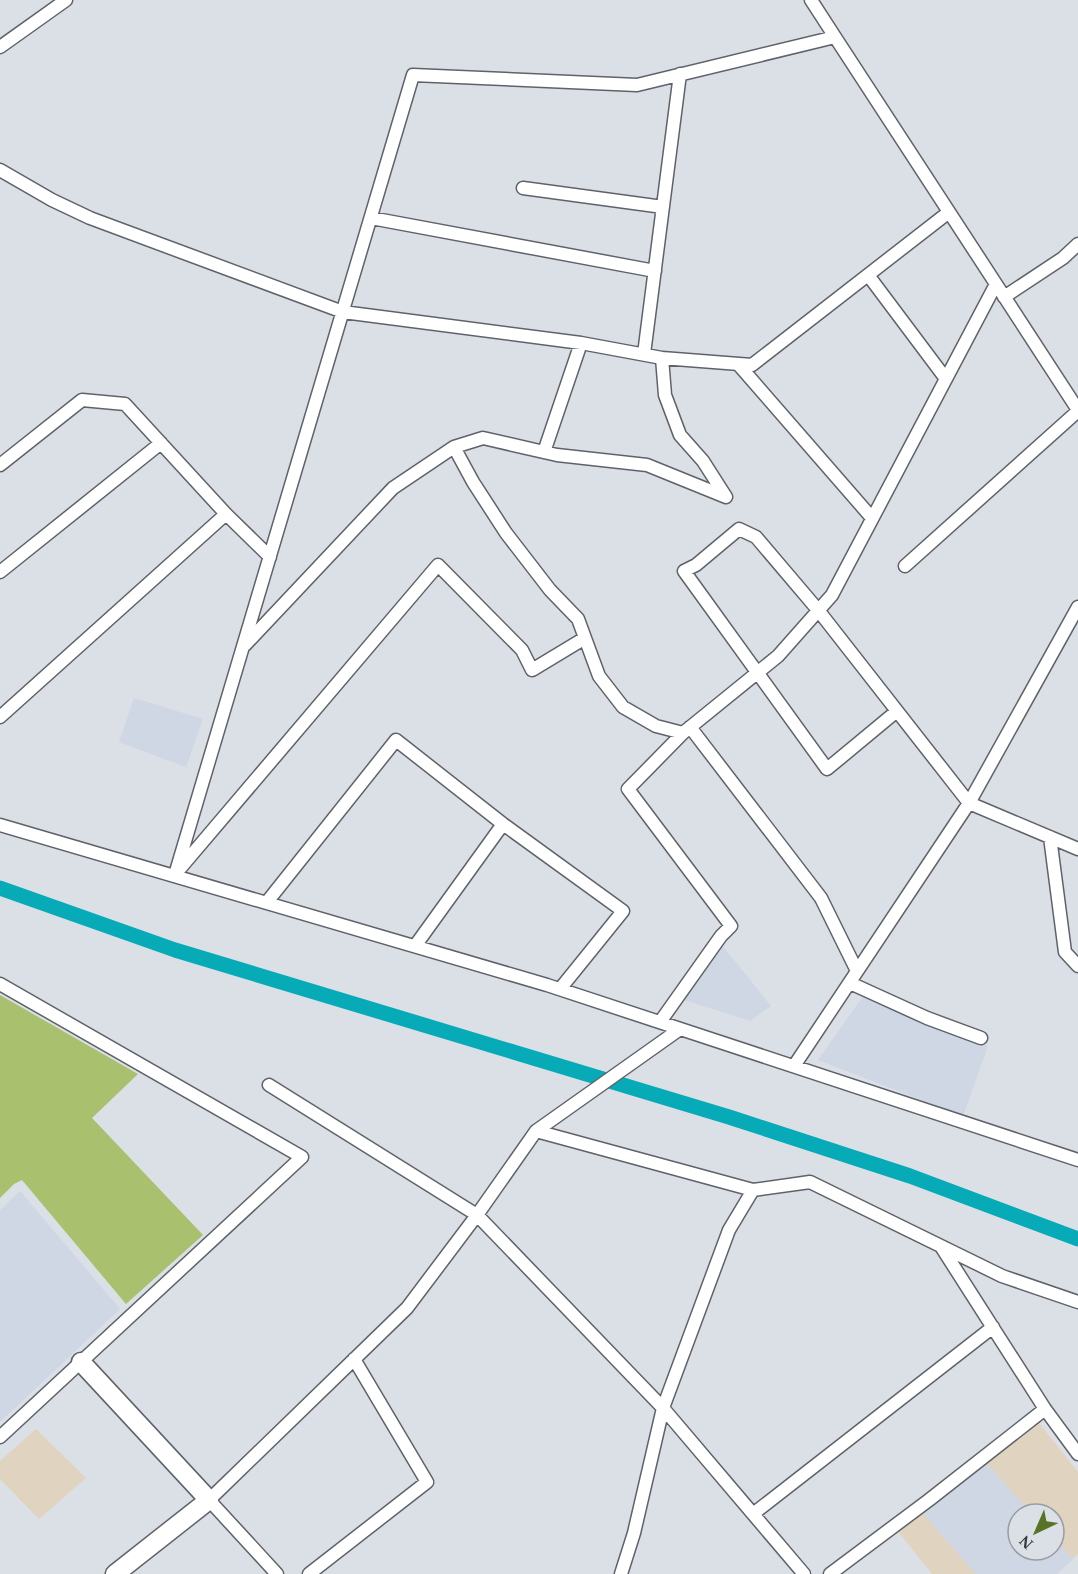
<svg xmlns="http://www.w3.org/2000/svg" width="1078" height="1574" font-family="'Times New Roman',serif">
	<rect width="100%" height="100%" fill="#dbdfe6"/>
	<path fill="#e0d3bf" fill-rule="evenodd" d="M1034 1417 1078 1472V1554L1054 1574H932L897 1530ZM1018 1514H1054V1550H1018Z
		M36 1429 86 1478 39 1519 0 1479V1461Z"/>
	<path fill="#cfd6e4" d="M134 698 203 719 186 767 119 742Z
		M721 944 771 1006 750 1021 681 999Z
		M868 989 988 1046 963 1116 818 1060Z
		M20 1191 120 1309 0 1422V1210Z
		M980 1456 1032 1514H1018V1550H1054V1538L1073 1559 1057 1574H976L918 1508Z"/>
	<path fill="#a9c06f" d="M0 995 138 1074 92 1118 203 1235 126 1304 22 1180 14 1184 0 1198Z"/>
	<g fill="none" stroke-linecap="round" stroke-linejoin="round">
		<path stroke="#07abb8" stroke-width="15" d="M0 888 175 950 729 1117 910 1176 1078 1239"/>
		<defs>
			<path id="street" d="M811 0 835 37
				M0 47 66 0
				M0 170 52 200 90 218 343 312 581 343 662 358 665 395 680 435 703 461 726 497 647 465 557 455 483 438 454 447 473 482 506 533 550 590 578 619 599 676 623 707 656 726 683 733 778 656 832 595 996 284 835 37 637 85 413 75C334 342 254 608 175 875
				M523 188 663 207
				M371 218 655 271
				M868 275 946 379
				M996 284 1078 410
				M1004 297 1063 258 1078 244
				M644 354 680 74
				M662 358 752 365 949 212
				M738 364 872 518
				M544 452 581 343
				M0 465 82 400 125 404 226 514 0 717
				M226 514 270 557
				M905 566 1078 411
				M0 572 161 443
				M245 645 393 488 454 447
				M897 711 827 769 684 571 696 565 739 529 756 537 818 610 969 803 1078 607
				M690 727 821 898 857 971
				M503 824 623 911 560 989
				M0 825 547 985 1078 1160
				M1050 837 1065 952 1078 966
				M177 872 438 565 522 650 532 670 585 638
				M267 902 396 740 503 824 415 946
				M850 983 927 1018 981 1038
				M0 984 302 1157 0 1437
				M660 1022 721 936 731 926 628 789 683 733
				M794 1066 969 803 1078 849
				M269 1085 477 1215 663 1408 634 1533 621 1574
				M536 1131 680 1029
				M753 1190 729 1230 663 1408 804 1574
				M942 1248 1045 1409 1078 1454
				M753 1514 993 1327
				M277 1574 209 1500 407 1308 477 1215 536 1131 753 1190 810 1182 1002 1276 1078 1302
				M309 1574 427 1482 354 1359
				M830 1574 929 1500 1045 1409"/>
			<path id="secondary" d="M81 1362 209 1500 115 1574"/>
		</defs>
		<use href="#street" stroke="#5f6269" stroke-width="15"/>
		<use href="#secondary" stroke="#5f6269" stroke-width="21"/>
		<use href="#street" stroke="#fff" stroke-width="12"/>
		<use href="#secondary" stroke="#fff" stroke-width="18"/>
	</g>
	<g transform="translate(1036 1532) rotate(224)"><circle r="28" fill="#dbdfe6" stroke="#999da2" stroke-width="1.5"/>
	<path d="M0-4.5L10 22L0 15L-10 22Z" fill="#587326"/>
	<text y="-9" font-size="16" font-weight="bold" text-anchor="middle" fill="#37393c">N</text>
	</g>
</svg>
